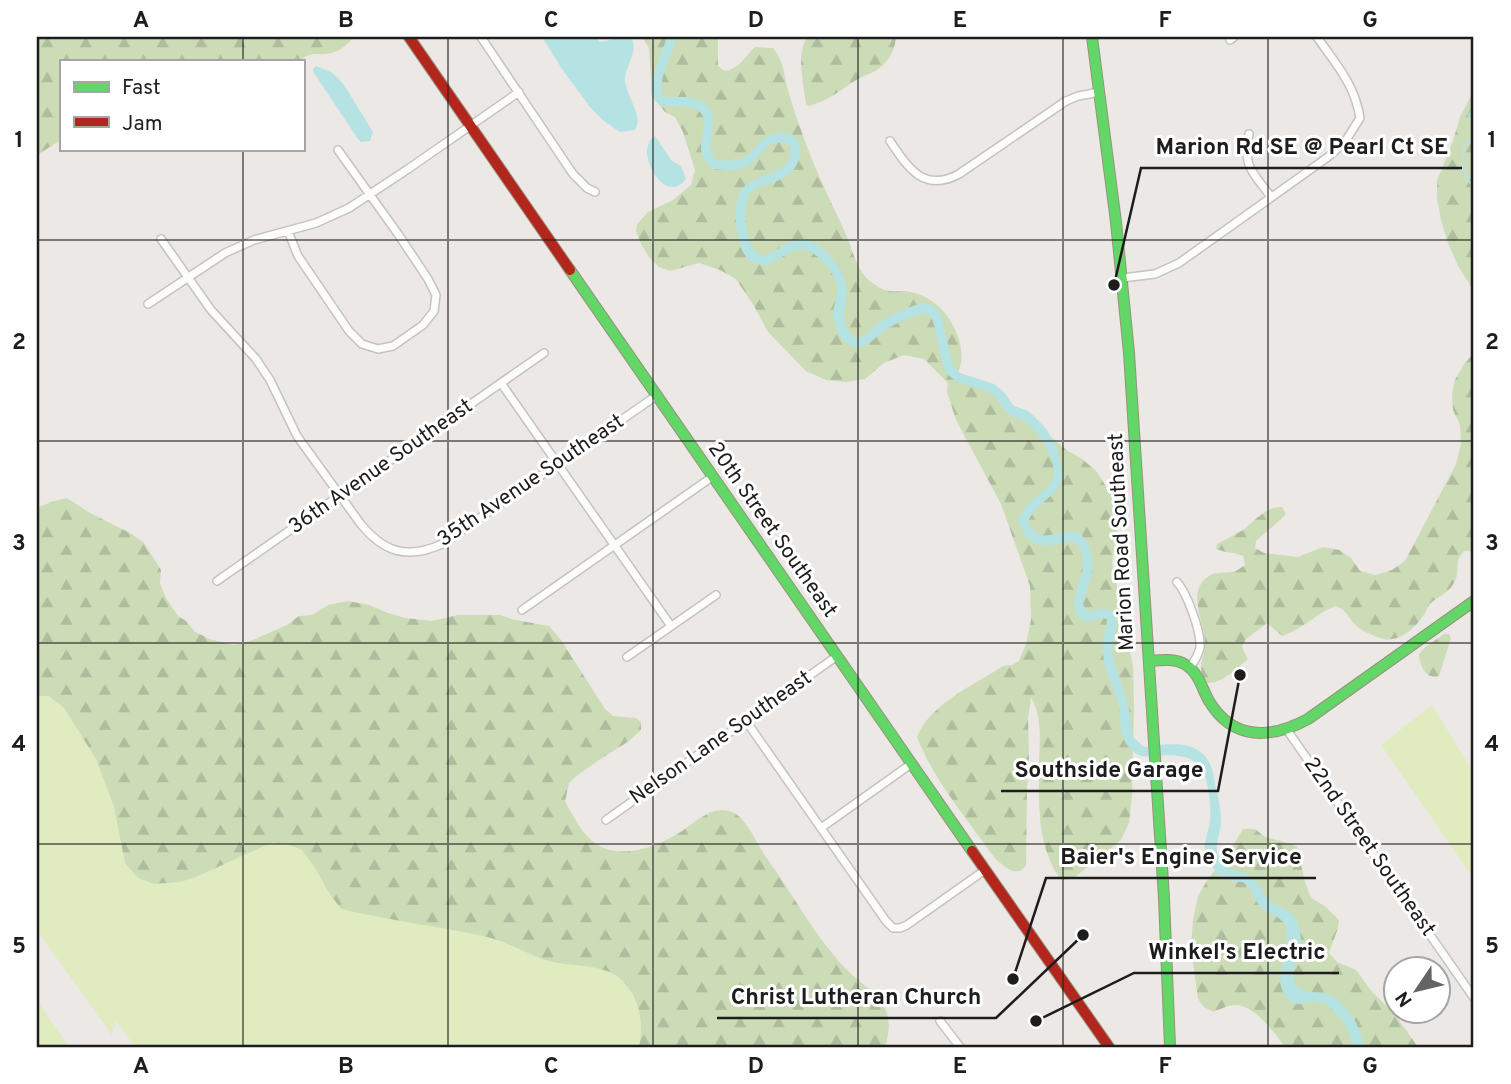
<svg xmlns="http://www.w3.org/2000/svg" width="1511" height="1084" font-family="Overpass,sans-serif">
	<defs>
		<pattern id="forest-firs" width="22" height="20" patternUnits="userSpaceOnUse" patternTransform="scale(1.75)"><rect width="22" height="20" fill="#ccdcb7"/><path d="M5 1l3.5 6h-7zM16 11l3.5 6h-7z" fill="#afbc9d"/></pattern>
	</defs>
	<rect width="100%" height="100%" fill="#ece8e5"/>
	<path fill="#e0ecc0" d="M37 696H49L64 708 96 759 114 807 125 863 154 884 180 882 195 878 271 843 289 845 302 850 317 871 327 890 341 909 485 936 549 961 600 968 623 980 634 998 639 1011 642 1032 639 1047H135L116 1021 112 1035 37 931Z
		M1432 705 1474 773V879L1381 745Z
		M37 1000 69 1047H37Z"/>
	<path fill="url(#forest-firs)" d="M37 37H354C348 44 340 51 331 53 314 57 316 49 298 61H61V140L37 155Z
		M642 37H718V66L725 71C740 69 745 56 755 47L773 48C783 60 784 72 787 87 791 100 795 114 800 127 812 163 828 196 844 230 850 242 853 257 860 269 865 279 878 289 889 291 894 292 900 291 905 291 931 294 950 313 958 337 963 351 963 364 956 377L996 393 1068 451 1081 458 1097 472 1113 498 1118 522 1112 563 1133 666 1134 704 1132 795 1129 823 1121 840 1075 877 1063 880C1055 874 1053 867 1049 858 1037 828 1039 793 1039 761 1040 739 1042 717 1031 697L1028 719 1029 756 1027 789 1026 865 1022 870C1016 872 1012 872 1007 868 995 861 986 846 978 835 955 804 931 773 917 737 930 704 974 685 1003 666L1012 665 1019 661 1026 644 1031 620 1030 586 1001 504 956 420 947 392 948 383 924 359 904 355 884 363 865 379 846 382 826 380 806 371 768 332 754 306 736 279 720 270 699 263 670 271 659 267 649 257 641 244 636 231 637 224 648 212 673 200 691 185 695 170 683 132 675 117 665 112 652 96 649 48Z
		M808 37H896C895 48 891 58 882 66 876 72 865 75 858 79 842 89 828 101 809 106L806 104C804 86 795 51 808 37Z
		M1474 90V291L1458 266 1448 243 1441 220 1437 198V181L1453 141 1460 117Z
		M1474 353V551H1464C1453 563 1461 568 1455 581 1450 592 1441 595 1432 602 1427 606 1427 611 1423 616 1415 628 1400 642 1383 639 1377 637 1364 632 1359 628 1348 620 1350 612 1336 606 1316 613 1302 630 1282 636L1267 623 1246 639 1242 646 1243 650 1248 659C1237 668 1222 684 1207 683 1194 664 1206 660 1205 641 1204 622 1188 595 1205 579 1216 569 1225 575 1236 571 1239 569 1242 567 1245 565L1243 556C1234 552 1226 553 1216 549L1217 544C1226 539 1235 535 1243 530 1255 521 1266 506 1282 507L1286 514 1279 521 1256 541 1255 548 1264 553 1298 557 1323 547 1339 550 1351 558 1360 571 1375 575 1392 570 1405 561 1456 464 1461 444 1460 425 1453 410 1452 394 1455 380 1464 364Z
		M67 498 90 513 130 533 144 543 161 570 160 583 166 598 178 616 186 621 195 632 210 639 233 645 253 640 287 625 299 616 312 615 328 605 348 601 369 605 388 613 405 618 432 621 458 615H500L515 620 549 626 561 640 605 709 613 716 636 718 641 722V730L629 741 596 762 575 777 569 783 565 801C573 816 582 834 596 844 622 861 659 846 682 831 697 821 715 803 734 813 747 819 759 848 768 860 790 890 808 924 832 953 839 962 849 972 858 980 865 986 875 993 881 1001 891 1015 890 1033 885 1047H639C644 1024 640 1001 624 982 607 963 571 967 548 961 526 954 506 941 483 936 436 926 388 920 341 909L327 890 317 871 302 850 289 845 271 843 194 878 180 882 154 884 138 878 125 863 114 807 96 759 64 708 49 696H37V508L51 502Z
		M1444 634H1449L1451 638 1439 676C1425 680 1420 665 1419 654L1424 648Z
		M1243 829H1255L1265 837 1292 844 1297 847 1305 882 1311 898 1326 907 1339 920 1338 928 1329 953 1337 962 1356 970 1372 992 1393 1012 1418 1047H1285C1275 1033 1253 1004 1235 1005 1228 1005 1220 1009 1214 1012L1204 1007 1198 999 1191 947 1193 920 1198 896 1208 879 1228 854Z"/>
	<path fill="#b5e2e3" d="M542 37H595L600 42 624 37H631C640 52 624 66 625 81 627 99 644 115 635 130L620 132 604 121 590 107 562 69Z
		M667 37H677C673 53 655 84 664 97H688L705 103 712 111 713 126 710 150 716 160C724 160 736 162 743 158 758 150 759 132 782 133 789 134 796 136 799 143 801 148 800 154 799 159 791 186 758 181 749 195 742 208 745 242 756 252 758 254 763 255 765 256 774 252 791 240 800 239 821 239 845 269 846 288 848 306 836 327 857 338 867 336 871 328 879 323 888 316 915 303 926 303 932 304 936 308 940 312L953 365 960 373 994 384 1004 392 1014 406 1026 410 1035 417 1047 430 1057 448 1063 476 1058 489 1034 511 1028 521C1037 544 1051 533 1068 532 1070 531 1078 533 1080 533 1102 559 1090 576 1083 604L1087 612C1098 610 1105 606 1115 613L1117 620 1112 655 1128 704 1133 737 1144 747C1166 744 1198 738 1210 764 1213 770 1214 778 1215 784 1218 797 1221 808 1221 821 1221 833 1213 846 1219 858 1227 873 1238 868 1250 876 1259 881 1262 893 1269 900 1279 909 1293 910 1298 923 1300 929 1301 938 1301 944 1300 956 1290 968 1294 980 1298 997 1319 990 1330 995 1348 1004 1362 1028 1363 1047H1352C1353 1033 1335 1006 1320 1002 1309 999 1296 1011 1286 997 1270 977 1294 944 1285 925 1281 916 1267 914 1260 906 1254 900 1253 890 1246 884 1241 880 1237 883 1231 881 1221 879 1213 869 1208 860 1200 845 1209 835 1210 820 1211 804 1209 782 1201 768 1191 753 1167 755 1152 756 1148 756 1144 757 1141 756 1135 754 1128 747 1125 742 1119 732 1121 717 1119 706 1115 689 1105 673 1103 655 1101 643 1106 631 1107 619L1102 618 1084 622C1055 599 1101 572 1075 542 1067 541 1060 544 1052 545 1032 548 1024 537 1018 520 1021 516 1023 511 1026 507 1033 497 1052 487 1054 475 1056 459 1038 429 1024 421 1018 417 1012 417 1006 411 1000 405 997 396 988 392 973 384 957 387 946 372 938 361 938 316 926 313 924 313 918 315 916 316 906 318 895 324 887 329 874 337 864 355 846 343 839 338 834 324 833 315 833 306 838 297 837 288 836 276 827 265 818 257 813 253 805 248 799 249 791 251 774 262 766 266 761 264 754 263 750 261 735 249 731 203 742 189 756 172 795 176 790 146 766 134 764 157 747 166 737 172 723 170 713 169 707 163 702 158 701 150 700 132 714 111 688 107 679 105 669 107 659 105 657 102 654 100 652 96 647 83 663 51 667 37Z
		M316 66 331 72 337 77 344 85 373 132 370 141 361 142 358 139 314 73 313 69Z
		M655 136 671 160 681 166 686 179C668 202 647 170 647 151 647 147 649 144 650 140Z"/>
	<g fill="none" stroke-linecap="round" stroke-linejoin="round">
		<path stroke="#b5e2e3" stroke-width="2" d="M1474 108 1469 115 1474 127
			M1474 134 1471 142 1463 145C1463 162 1462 176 1474 187
			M1474 220V223"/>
		<defs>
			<path id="street" d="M481 37 573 174 587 188 595 192
				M1230 40 1234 37
				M1249 134C1242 167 1253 172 1271 197
				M890 141C908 168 924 193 959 174L1066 101 1078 96 1100 92
				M288 231 298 256 349 331 362 344 378 349 393 346 423 325 434 311 436 295 428 279 398 234 338 150
				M161 239 211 310 256 359 270 380 297 436 360 523C383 552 407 560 442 544L656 396
				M1122 278 1155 274 1179 263 1328 157 1345 142 1360 118C1355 85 1336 64 1317 37
				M148 304 225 253 254 240 316 223 349 208 408 169 519 92
				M501 383 671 626
				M217 581 544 353
				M1177 582C1187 593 1201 631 1200 647 1199 655 1194 661 1190 668
				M522 610 712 477
				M627 657 716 595
				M746 721 886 921 893 928H900L907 925 985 870
				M1287 730 1474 998
				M606 820 837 656
				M821 828 911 764
				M940 1021 960 1047"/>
			<path id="fast" d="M1092 37 1116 222 1129 353 1164 898 1170 1047
				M570 270 972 851
				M1149 661C1161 660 1175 658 1186 665 1199 673 1202 689 1209 701 1233 741 1271 739 1308 719L1474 601"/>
			<path id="jam" d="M409 37 570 270
				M972 851 1109 1047"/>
		</defs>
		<use href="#street" stroke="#c4c3c1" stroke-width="10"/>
		<use href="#fast" stroke="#97937c" stroke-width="12"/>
		<use href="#jam" stroke="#97937c" stroke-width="12"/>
		<use href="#street" stroke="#fcfcfb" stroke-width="7"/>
		<use href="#fast" stroke="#63d668" stroke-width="10"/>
		<use href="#jam" stroke="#b3261e" stroke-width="10"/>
	</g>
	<path fill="none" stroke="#1d1d1d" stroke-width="2" stroke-opacity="0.55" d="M243 37V61M448 37V1047M653 37V1047M858 37V1047M1063 37V1047M1268 37V1047M243 149V1047M37 240H1474M37 441H1474M37 643H1474M37 844H1474"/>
	<g text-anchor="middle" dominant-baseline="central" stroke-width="6" stroke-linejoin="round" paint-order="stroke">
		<g font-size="21" fill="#1d1d1d" stroke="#fff">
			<text transform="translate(381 467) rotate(-35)">36th Avenue Southeast</text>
			<text transform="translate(531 481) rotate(-34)">35th Avenue Southeast</text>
			<text transform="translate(772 530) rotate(55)">20th Street Southeast</text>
			<text transform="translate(1122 542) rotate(-93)">Marion Road Southeast</text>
			<text transform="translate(721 738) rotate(-35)">Nelson Lane Southeast</text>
			<text transform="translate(1369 847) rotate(55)">22nd Street Southeast</text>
		</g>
	</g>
	<path fill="none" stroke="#1d1d1d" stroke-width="2.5" d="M1114 285L1141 168H1462M1240 675L1218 791H1001M1013 979L1046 878H1316M1036 1021L1134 973H1339M1083 935L996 1018H717"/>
	<g fill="#1d1d1d" stroke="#fff" stroke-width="2.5">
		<circle cx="1114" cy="285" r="7"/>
		<circle cx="1240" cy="675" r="7"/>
		<circle cx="1013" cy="979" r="7"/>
		<circle cx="1036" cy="1021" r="7"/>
		<circle cx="1083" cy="935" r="7"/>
	</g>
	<g font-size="23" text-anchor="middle" font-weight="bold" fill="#1d1d1d" stroke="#fff" stroke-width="6" stroke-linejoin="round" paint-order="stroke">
		<text x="1302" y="154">Marion Rd SE @ Pearl Ct SE</text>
		<text x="1109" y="777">Southside Garage</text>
		<text x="1181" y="864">Baier's Engine Service</text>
		<text x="1237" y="959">Winkel's Electric</text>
		<text x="856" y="1004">Christ Lutheran Church</text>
	</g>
	<rect width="1511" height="1084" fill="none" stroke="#ffffff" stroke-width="77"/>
	<rect x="60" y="60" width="245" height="91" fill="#ffffff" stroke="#a5a5a5" stroke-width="2"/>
	<rect x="74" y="82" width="35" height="10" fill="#63d668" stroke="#a5a5a5" stroke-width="2"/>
	<text x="122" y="94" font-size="21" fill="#1d1d1d">Fast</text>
	<rect x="74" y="117" width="35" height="10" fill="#b3261e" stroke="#a5a5a5" stroke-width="2"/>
	<text x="122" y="130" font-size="21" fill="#1d1d1d">Jam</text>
	<g transform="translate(1417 990) rotate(235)"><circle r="33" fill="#ffffff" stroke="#a5a5a5" stroke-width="2"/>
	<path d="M0-5L12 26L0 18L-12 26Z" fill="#656463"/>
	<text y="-10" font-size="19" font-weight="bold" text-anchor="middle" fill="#1d1d1d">N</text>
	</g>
	<rect x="38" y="38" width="1434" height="1008" fill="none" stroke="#1d1d1d" stroke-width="2.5"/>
	<g font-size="23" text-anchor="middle" font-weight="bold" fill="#1d1d1d">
		<text x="141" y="27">A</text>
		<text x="346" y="27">B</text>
		<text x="551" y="27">C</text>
		<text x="756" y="27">D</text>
		<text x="960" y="27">E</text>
		<text x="1165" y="27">F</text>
		<text x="1370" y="27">G</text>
		<text x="19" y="147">1</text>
		<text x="1492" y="147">1</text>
		<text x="19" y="349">2</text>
		<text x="1492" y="349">2</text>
		<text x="19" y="550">3</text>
		<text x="1492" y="550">3</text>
		<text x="19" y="751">4</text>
		<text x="1492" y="751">4</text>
		<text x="19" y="953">5</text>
		<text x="1492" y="953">5</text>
		<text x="141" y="1073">A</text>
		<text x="346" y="1073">B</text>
		<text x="551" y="1073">C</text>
		<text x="756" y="1073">D</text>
		<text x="960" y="1073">E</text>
		<text x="1165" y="1073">F</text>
		<text x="1370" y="1073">G</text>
	</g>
</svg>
